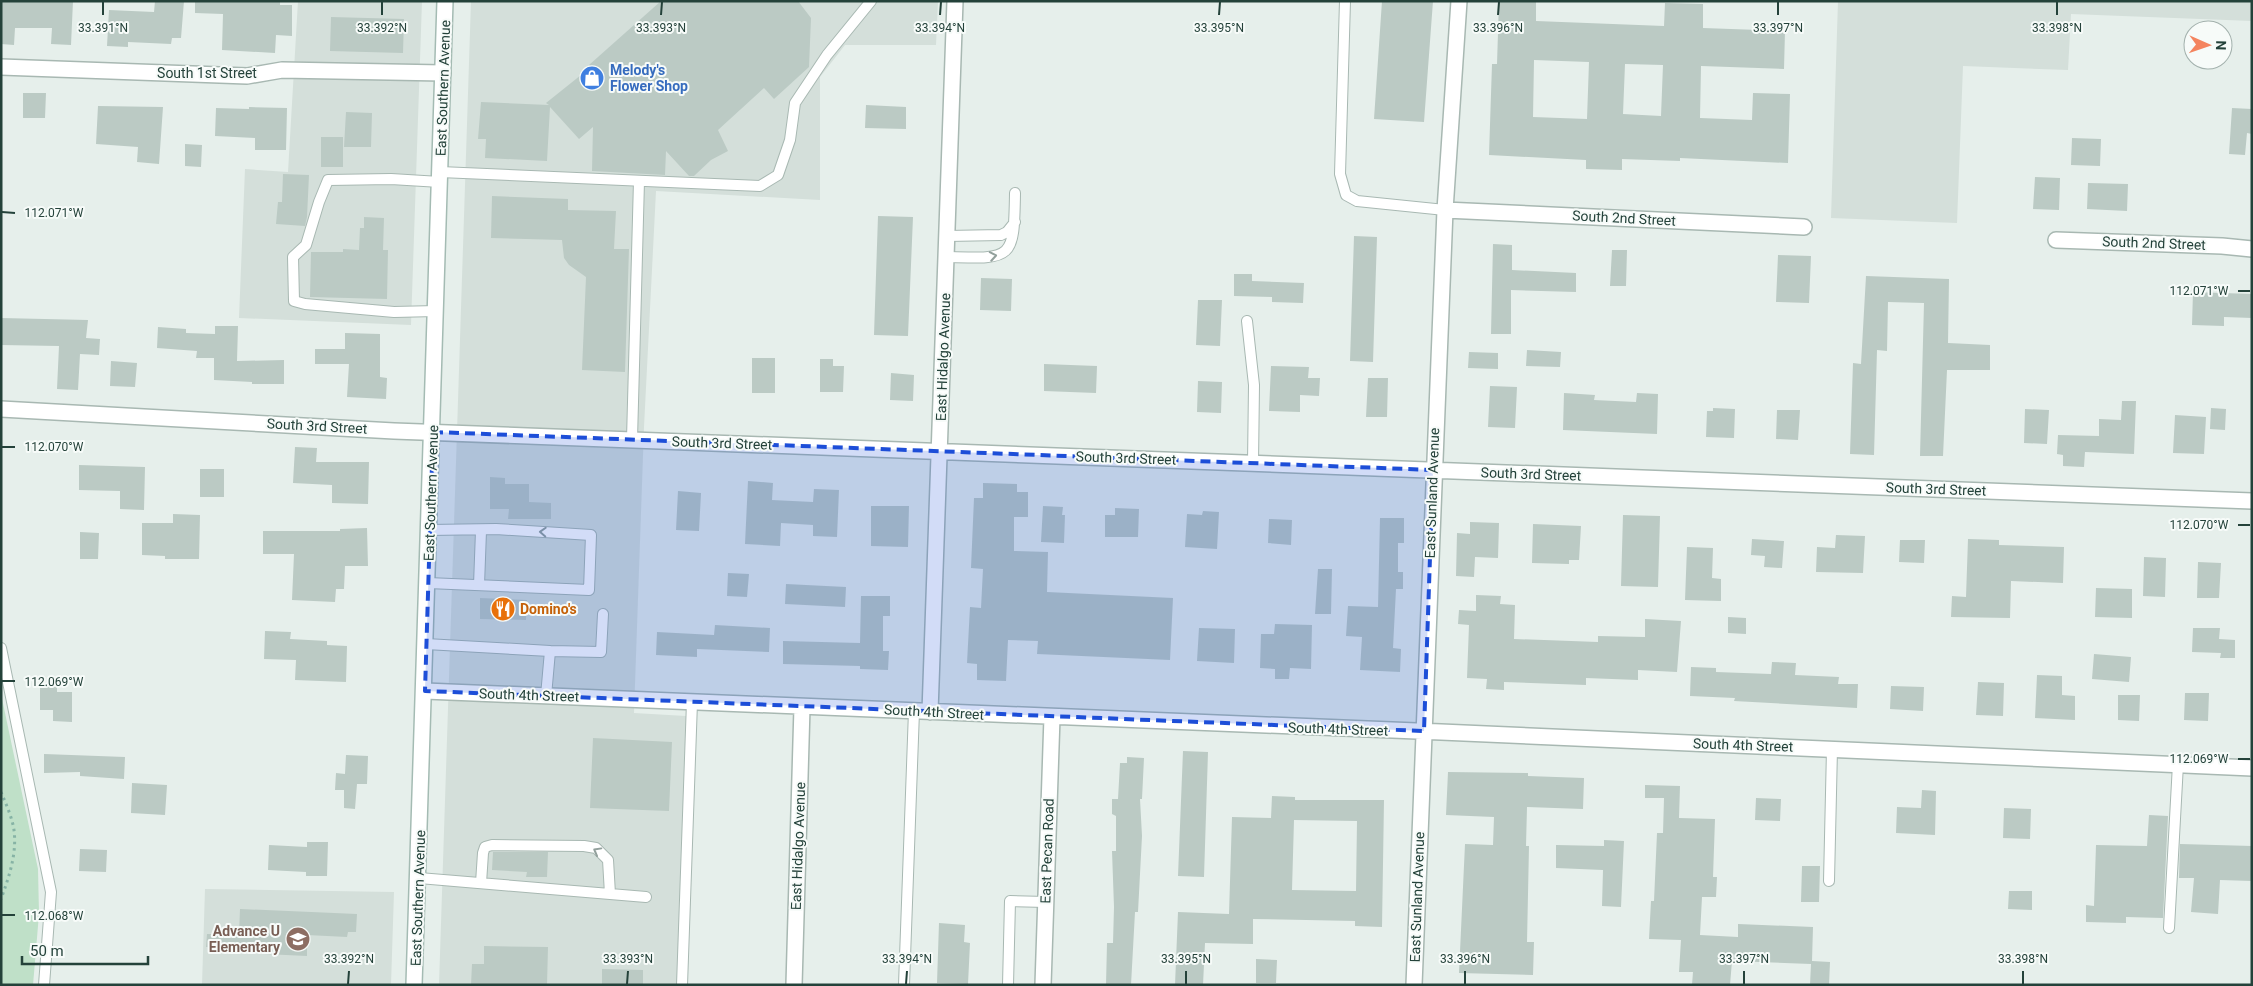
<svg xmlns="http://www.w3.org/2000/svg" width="2253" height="986" font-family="Roboto,sans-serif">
	<rect width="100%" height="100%" fill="#e6efeb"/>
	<path fill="#d4dfda" d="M298 1H422L411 325 239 318 245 169 288 172Z
		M471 1H938L936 45H845L820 77V200L656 191 644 427 634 713 686 716 677 985H439Z
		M1838 1H2252V21L2071 14 2068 70 1963 66 1957 223 1831 218Z
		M205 889 394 892 391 985H202Z"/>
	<path fill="#bfe0c8" d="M1 694 38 869 39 914 33 985H1Z"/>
	<path fill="#bbcac4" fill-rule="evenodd" d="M1 1H73L71 45 51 44 52 28H15L14 45 1 44Z
		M155 1H184L181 38H172L171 44 128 42V47L107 46 109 10 154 12Z
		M195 1H280V5H292V36L276 35 275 53 222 50 223 14 195 13Z
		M661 1H798L811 18 809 67 774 99 764 88 718 130 728 151 711 160 694 176H689L666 151 665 175 592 171 593 127 579 139 550 107 547 161 485 158 486 139H478L481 102 549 105 546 103 591 67 589 65Z
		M1382 1H1433L1424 122 1374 119Z
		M1499 1H1536V21L1664 26 1665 3 1703 4V28L1785 31 1784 69 1701 66 1700 118 1752 120 1753 93 1790 94 1788 163 1680 158V161L1622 159V170L1586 169V160L1489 155 1492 64H1497ZM1534 60 1589 62 1587 119 1533 117ZM1625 64 1663 65 1661 116 1623 114Z
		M331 17 404 19 403 53 330 51Z
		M23 93H46L45 118H23Z
		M866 105 906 107V129L865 128Z
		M98 106 163 107 159 164 137 162 138 147 96 144Z
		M249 107 287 108 286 150H255V138L215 136 216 108 249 109Z
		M2232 108 2252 109V134L2247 133 2245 155 2229 154Z
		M346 112 372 113 371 147H344Z
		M321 137H343V167H321Z
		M2072 138 2101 139 2100 166 2071 165Z
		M185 144 202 145 201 167 185 166Z
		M283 174 309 175 307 217 305 226 276 224 278 202H282Z
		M2035 177 2060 178 2059 210 2033 209Z
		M2088 183 2128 184 2127 211 2087 209Z
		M492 196 568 199V210L616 211 614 249H629L625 372 582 370 586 277 569 265 564 258 562 240 491 238Z
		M878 216 913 217 908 336 874 335Z
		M364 217 384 218 383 250H388L387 299 310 297 311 252H343V249L359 250 360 228H364Z
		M1354 236 1377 237 1373 362 1350 361Z
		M1493 244 1512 245V270L1576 273V292L1511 290V334H1491Z
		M1612 250H1627L1626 286H1610Z
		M1778 255 1811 256 1809 303 1776 302Z
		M1234 274H1252V281L1304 283 1303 303 1272 302V297L1234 296Z
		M1866 276 1949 279 1948 343 1990 345V370H1947L1943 456H1920L1924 303 1888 302 1887 351 1877 350 1874 455 1850 454 1853 363 1861 364Z
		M981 278 1012 279 1011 311 980 310Z
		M2193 292 2252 294V318L2224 317V326L2192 325Z
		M1198 300H1222L1220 346 1196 345Z
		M1 318 88 320 86 338 100 339 99 355 80 354 78 390 57 389 59 346 1 345Z
		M215 326H238L237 361 284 360V384H252V382L214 380V358H196L197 351 157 348 158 327 186 329V333L215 334Z
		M345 333 380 334V377L387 378 386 399 347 397 349 364H315V349H345Z
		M1527 350 1561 352 1560 367 1526 366Z
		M1469 352 1498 353V369L1468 368Z
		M752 358H775V393H752Z
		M820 359H833V366H844L843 392H820Z
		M111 361 137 363 135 387 110 386Z
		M1044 364 1097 366 1096 393 1044 391Z
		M1271 366 1309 367 1308 378H1320L1319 396 1300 395V412L1269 411Z
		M891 373 914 375 913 401 890 400Z
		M1368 378H1388L1387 417H1366Z
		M1198 381 1222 382 1221 413 1197 412Z
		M1490 386 1517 387 1515 428 1488 427Z
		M1564 393 1595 395 1594 400 1636 402 1637 393 1658 394 1657 434 1563 430Z
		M2122 401H2136L2134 454 2085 452 2084 467 2063 466V455L2057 454 2058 435 2099 436V419L2121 420Z
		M1713 408 1735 409 1734 438 1706 437 1707 411H1713Z
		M2211 408 2226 409 2225 430 2210 429Z
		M2025 409 2049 410 2047 444 2024 443Z
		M1777 410H1800L1798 440 1776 439Z
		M2175 415 2206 417 2204 454 2173 453Z
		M295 447 317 448 316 462H369L368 504 332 503V485L293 483Z
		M79 465 145 467 144 510 120 509V491L79 490Z
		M200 469H224V497H200Z
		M490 477 505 478V484H529V502L551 503V519H508L509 509H490Z
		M748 481 773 483 772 500 813 502 814 489 839 490 837 537 813 536V525L781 523 780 546 745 544Z
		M983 483 1017 484V492H1028V517H1014V551L1048 552 1047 592 1173 598 1170 660 1037 654 1038 641 1008 640 1006 681 977 680V664L967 663 970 607 981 608 983 569 971 568 974 498H983Z
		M678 491 701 493 699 531 676 530Z
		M871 506H909L908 547 871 546Z
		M1043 506 1063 507 1062 515H1065L1064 543 1041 542Z
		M1115 508 1139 509 1138 537H1105V515H1115Z
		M1203 511 1219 512 1217 549 1185 547 1187 514 1202 515Z
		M173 514 200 515 199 559H165V556L142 555V523H173Z
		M1623 515 1660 516 1658 587 1621 586Z
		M1380 518H1404V543H1398V572H1403V589H1396L1393 648 1401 649 1400 672 1360 670 1362 637 1346 636 1348 606 1378 607Z
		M1269 519 1292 520 1291 545 1268 543Z
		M1470 522 1499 523 1498 558 1475 557 1474 577 1456 576 1457 533 1470 534Z
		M1533 524 1581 526 1579 560H1569V564L1532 563Z
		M367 528 368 566H345L344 589H336L335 602 292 600 294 554H263V531H340V529Z
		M80 532 99 533 98 559H80Z
		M1836 535 1865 536 1863 573 1816 572 1817 547 1835 548Z
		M1752 539 1784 541 1782 568 1764 567 1765 556 1751 555Z
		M1968 539 1999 540V545L2064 547 2063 583 2011 581 2010 618 1951 617 1952 596 1966 597Z
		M1900 540H1925L1924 563 1899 562Z
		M1687 547 1713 548 1712 578 1721 579V601L1685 600Z
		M2144 557 2166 558 2165 597 2143 596Z
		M2198 562 2221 563 2219 598H2197Z
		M1318 569H1332L1331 614H1315Z
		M728 573 749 574 747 597 727 596Z
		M786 584 846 587 845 607 785 604Z
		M2096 588 2132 589V618L2095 617Z
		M1476 595 1501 596 1500 604 1515 605 1514 639 1598 642V636L1645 637V619L1681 621 1677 672 1638 670V680L1586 678V685L1504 682V690L1486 689 1487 679 1467 678 1469 625 1458 624 1459 610 1476 611Z
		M861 596H890V616H883V651H889L888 670 860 669V666L783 664V641L860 643Z
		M480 598 527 600 526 620 480 619Z
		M1728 617 1746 618V634L1728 633Z
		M1275 624 1312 625 1311 669 1290 668 1289 679H1275V669L1260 668 1261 634H1274Z
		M715 625 770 628 769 652 697 649V657L656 655 657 632 714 635Z
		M1199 628 1235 629 1234 663 1197 661Z
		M2193 628H2220L2219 639 2235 640V658H2220L2221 653 2192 652Z
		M265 631 291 632 290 639 327 641V645L347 646 346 682 295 680 296 660 264 659Z
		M2094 654 2131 657 2129 682 2092 679Z
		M1772 662 1796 663 1795 675 1839 677 1838 684H1858L1857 708 1734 701 1735 698 1690 696 1691 667 1716 668V672L1771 674Z
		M2037 675 2062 676V695L2075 696V720L2035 718Z
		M1978 682 2004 683 2003 716 1976 715Z
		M40 686H57V692H72V722L53 721V710H40Z
		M1891 686 1924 687 1923 711 1890 709Z
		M2185 693H2209L2208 721 2184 720Z
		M2118 695H2140L2139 721 2118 720Z
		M593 738 672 742 669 811 590 808Z
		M1183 751 1208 752 1204 877 1178 876Z
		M44 754 125 757 124 779 80 776V772L44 773Z
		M346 755 368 756 367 784H357L355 809 344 808V790H335L336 773 345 774Z
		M1127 757 1144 758 1142 799H1140L1142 836 1138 912H1135L1131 985H1106L1107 943H1113L1114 907 1112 851H1116V816L1112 814V799H1118L1120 763H1127Z
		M1448 772 1528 773V776L1584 778 1583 809 1527 807 1526 846H1529L1527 942H1534L1533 975 1459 973 1465 844 1493 845 1494 817 1446 815Z
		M132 783 167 785 165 815 131 813Z
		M1645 785 1680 786 1679 818 1715 819 1713 877H1717L1716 897H1702L1700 935 1738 937V924L1813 927 1812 961 1830 962 1829 985H1810L1811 964 1732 961 1730 985H1692L1693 972H1679L1681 940 1649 939 1651 901H1654L1657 833H1663L1664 798H1645Z
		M1922 790 1936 791 1935 835 1896 833 1897 807 1921 808Z
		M1272 796 1295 797V800H1384L1382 927 1355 926V921L1253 919V944L1205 943 1203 985H1175L1178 912 1229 914 1232 817 1271 818ZM1294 820 1357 821 1356 891 1292 890Z
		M1756 798 1781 799 1780 821 1755 820Z
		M2004 808 2031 809 2030 839 2003 838Z
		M2149 815 2168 816 2163 918 2126 917V923L2086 922V905L2094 906 2096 845 2147 846Z
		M1604 840 1624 841 1621 907 1602 906 1603 870 1556 868V845L1604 846Z
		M307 842H328L327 876H306V872L268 870 269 845 307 847Z
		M2180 844 2252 846V881L2220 880 2218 914 2191 912 2194 878H2179Z
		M80 849 107 850 106 872 79 871Z
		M493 852H548L547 877H526L527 872 492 870Z
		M1802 866H1820L1819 902H1801Z
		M2009 891H2032V910L2008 909Z
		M240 909 357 914 356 932H348L347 937 307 935V956L246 953V948L206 947 207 934 239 935Z
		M939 923 965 925 964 942 970 943 968 984 937 983Z
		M484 946 548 947 547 985H471L472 964H484Z
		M1256 959 1277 960 1276 983H1256Z
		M602 969 643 970V985H602Z"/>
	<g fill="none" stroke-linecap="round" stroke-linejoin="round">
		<defs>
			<path id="lane" d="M1345 1 1340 174 1346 195 1357 201 1445 210
				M440 172 760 186 778 175 790 140 795 103 827 55 871 1
				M947 236 1001 235 1007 232 1015 222
				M946 257C1013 259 1014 260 1015 193
				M436 311 394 312 305 304 294 301 293 257 306 245 319 202 328 180 391 179 440 182
				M1247 321 1254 385 1253 463
				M632 439 639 181
				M428 583 589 590 591 535 496 529 429 530
				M479 585 481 531
				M426 644 550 651 546 696
				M1 648 51 892 44 985
				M550 651 601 652 603 614
				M419 878 646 897
				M1829 881 1832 749
				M481 883 483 853 485 847 492 845 584 846 596 848 608 860 610 894
				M2169 928 2178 764
				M682 985 692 702
				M904 985 914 711
				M1008 985 1010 901 1046 902"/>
			<path id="street" d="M1 67 247 76 282 70 443 73
				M1445 210 1804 227
				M2056 240 2222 246 2252 249
				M1 409 394 431 2252 501
				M425 691 1441 732 2252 768
				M930 712 955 1
				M794 985 802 707
				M1043 985 1052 717
				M1414 985 1445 210 1459 1"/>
			<path id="secondary" d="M414 985 445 1"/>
		</defs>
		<use href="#lane" stroke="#a8b8b2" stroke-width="12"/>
		<use href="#street" stroke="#a8b8b2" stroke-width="18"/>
		<use href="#secondary" stroke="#a4bbb3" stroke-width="18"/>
		<path stroke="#86b3a5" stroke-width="3" stroke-dasharray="2.5 4" stroke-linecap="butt" d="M1 792C6 804 12 817 14 830 17 854 9 877 1 899"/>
		<use href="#lane" stroke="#fff" stroke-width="10"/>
		<use href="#street" stroke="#fff" stroke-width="15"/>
		<use href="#secondary" stroke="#fff" stroke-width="15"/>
	</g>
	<defs><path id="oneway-chevron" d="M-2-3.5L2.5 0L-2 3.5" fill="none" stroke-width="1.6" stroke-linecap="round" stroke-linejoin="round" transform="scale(1.25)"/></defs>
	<g stroke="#92a09c">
		<use href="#oneway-chevron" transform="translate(993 256) rotate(-10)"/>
		<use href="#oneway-chevron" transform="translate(543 532) rotate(-177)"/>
		<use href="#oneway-chevron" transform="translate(597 851) rotate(-151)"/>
	</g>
	<path fill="#1d4ed8" fill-opacity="0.2" stroke="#1d4ed8" stroke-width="4" stroke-dasharray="10 6" stroke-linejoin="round" d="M433 432 1433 470 1424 731 425 691Z"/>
	<path fill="none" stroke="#24423a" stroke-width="2" d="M103 15V2M382 15V2M661 15 662 2M940 15 941 2M1219 15 1220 2M1498 15 1499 2M1778 15V2M2057 15V2M2 212 15 213M2238 291H2250M2 447H15M2238 525H2250M2 681H15M2238 759H2250M2 915H15M348 984 349 971M627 984 628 971M906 984 907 971M1186 984V971M1465 984V971M1744 984V971M2023 984V971"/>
	<defs>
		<symbol id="shop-disc" viewBox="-11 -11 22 22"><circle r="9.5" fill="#3f7fe0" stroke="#f7fbf9"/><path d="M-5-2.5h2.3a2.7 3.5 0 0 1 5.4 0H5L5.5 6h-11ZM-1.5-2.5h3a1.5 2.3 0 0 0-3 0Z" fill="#fff"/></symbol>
		<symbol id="restaurant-disc" viewBox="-11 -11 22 22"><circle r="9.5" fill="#e8710a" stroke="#f7fbf9"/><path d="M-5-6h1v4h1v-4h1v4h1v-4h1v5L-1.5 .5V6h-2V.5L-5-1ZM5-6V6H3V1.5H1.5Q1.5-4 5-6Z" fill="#fff"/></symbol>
		<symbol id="school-disc" viewBox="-11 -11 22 22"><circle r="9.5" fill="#8d6e63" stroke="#f7fbf9"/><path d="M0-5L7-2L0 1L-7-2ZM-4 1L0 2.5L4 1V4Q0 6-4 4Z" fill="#fff"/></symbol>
	</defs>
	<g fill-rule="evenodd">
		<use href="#shop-disc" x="578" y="64" width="28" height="28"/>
		<use href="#restaurant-disc" x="489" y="595" width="28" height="28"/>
		<use href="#school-disc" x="284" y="925" width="28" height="28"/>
	</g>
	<g text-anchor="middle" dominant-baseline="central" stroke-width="4" stroke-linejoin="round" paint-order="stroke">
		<g font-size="14" font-weight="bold" fill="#366cbe" stroke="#f7fbf9" text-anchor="start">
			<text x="610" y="70">Melody's<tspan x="610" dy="16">Flower Shop</tspan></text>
		</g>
		<g font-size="14" fill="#24423a" stroke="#f7fbf9">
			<text x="207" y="73">South 1st Street</text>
			<text transform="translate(443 88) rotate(-88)">East Southern Avenue</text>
			<text transform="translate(1624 218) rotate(3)">South 2nd Street</text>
			<text transform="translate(2154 243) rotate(2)">South 2nd Street</text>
			<text transform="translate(943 357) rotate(-88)">East Hidalgo Avenue</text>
			<text transform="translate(317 426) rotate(3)">South 3rd Street</text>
			<text transform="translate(722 443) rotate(2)">South 3rd Street</text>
			<text transform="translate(1126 458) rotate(2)">South 3rd Street</text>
			<text transform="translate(1531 474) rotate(2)">South 3rd Street</text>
			<text transform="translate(1936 489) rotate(2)">South 3rd Street</text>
			<text transform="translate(431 493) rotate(-88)">East Southern Avenue</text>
			<text transform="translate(1432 493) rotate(-88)">East Sunland Avenue</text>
			<text transform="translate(529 695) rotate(2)">South 4th Street</text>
			<text transform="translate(934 712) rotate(3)">South 4th Street</text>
			<text transform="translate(1338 729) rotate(2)">South 4th Street</text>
			<text transform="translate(1743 745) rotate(2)">South 4th Street</text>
			<text transform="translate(798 846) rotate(-88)">East Hidalgo Avenue</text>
			<text transform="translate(1047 851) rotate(-88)">East Pecan Road</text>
			<text transform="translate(1417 897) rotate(-88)">East Sunland Avenue</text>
			<text transform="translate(418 898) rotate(-88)">East Southern Avenue</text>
		</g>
		<g font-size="14" font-weight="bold" fill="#c56008" stroke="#f7fbf9" text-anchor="start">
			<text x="520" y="609">Domino's</text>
		</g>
		<g font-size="14" font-weight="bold" fill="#785e54" stroke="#f7fbf9" text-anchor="end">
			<text x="280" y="931">Advance U<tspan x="280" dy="16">Elementary</tspan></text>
		</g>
	</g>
	<g font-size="12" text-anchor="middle" fill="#24423a" stroke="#f7fbf9" stroke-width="4" stroke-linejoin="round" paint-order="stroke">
		<text x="103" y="32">33.391°N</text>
		<text x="382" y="32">33.392°N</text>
		<text x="661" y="32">33.393°N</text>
		<text x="940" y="32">33.394°N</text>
		<text x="1219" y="32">33.395°N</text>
		<text x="1498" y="32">33.396°N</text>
		<text x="1778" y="32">33.397°N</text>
		<text x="2057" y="32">33.398°N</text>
		<text x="54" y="217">112.071°W</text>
		<text x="2199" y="295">112.071°W</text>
		<text x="54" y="451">112.070°W</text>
		<text x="2199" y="529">112.070°W</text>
		<text x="54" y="686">112.069°W</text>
		<text x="2199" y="763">112.069°W</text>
		<text x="54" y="920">112.068°W</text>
		<text x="349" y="963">33.392°N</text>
		<text x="628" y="963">33.393°N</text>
		<text x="907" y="963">33.394°N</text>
		<text x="1186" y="963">33.395°N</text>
		<text x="1465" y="963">33.396°N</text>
		<text x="1744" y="963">33.397°N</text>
		<text x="2023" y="963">33.398°N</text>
	</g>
	<rect width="2253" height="986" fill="none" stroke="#24423a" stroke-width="5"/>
	<g transform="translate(2208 45) rotate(92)"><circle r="24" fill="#f7fbf9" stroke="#a3b1ad"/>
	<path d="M0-4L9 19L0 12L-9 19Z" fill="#f4845f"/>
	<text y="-8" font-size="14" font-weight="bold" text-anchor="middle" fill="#24423a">N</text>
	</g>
	<path d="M22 956v8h126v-8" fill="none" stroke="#24423a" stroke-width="2.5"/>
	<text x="30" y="956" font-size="15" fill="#24423a" stroke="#f7fbf9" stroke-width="4" paint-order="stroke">50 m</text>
</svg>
